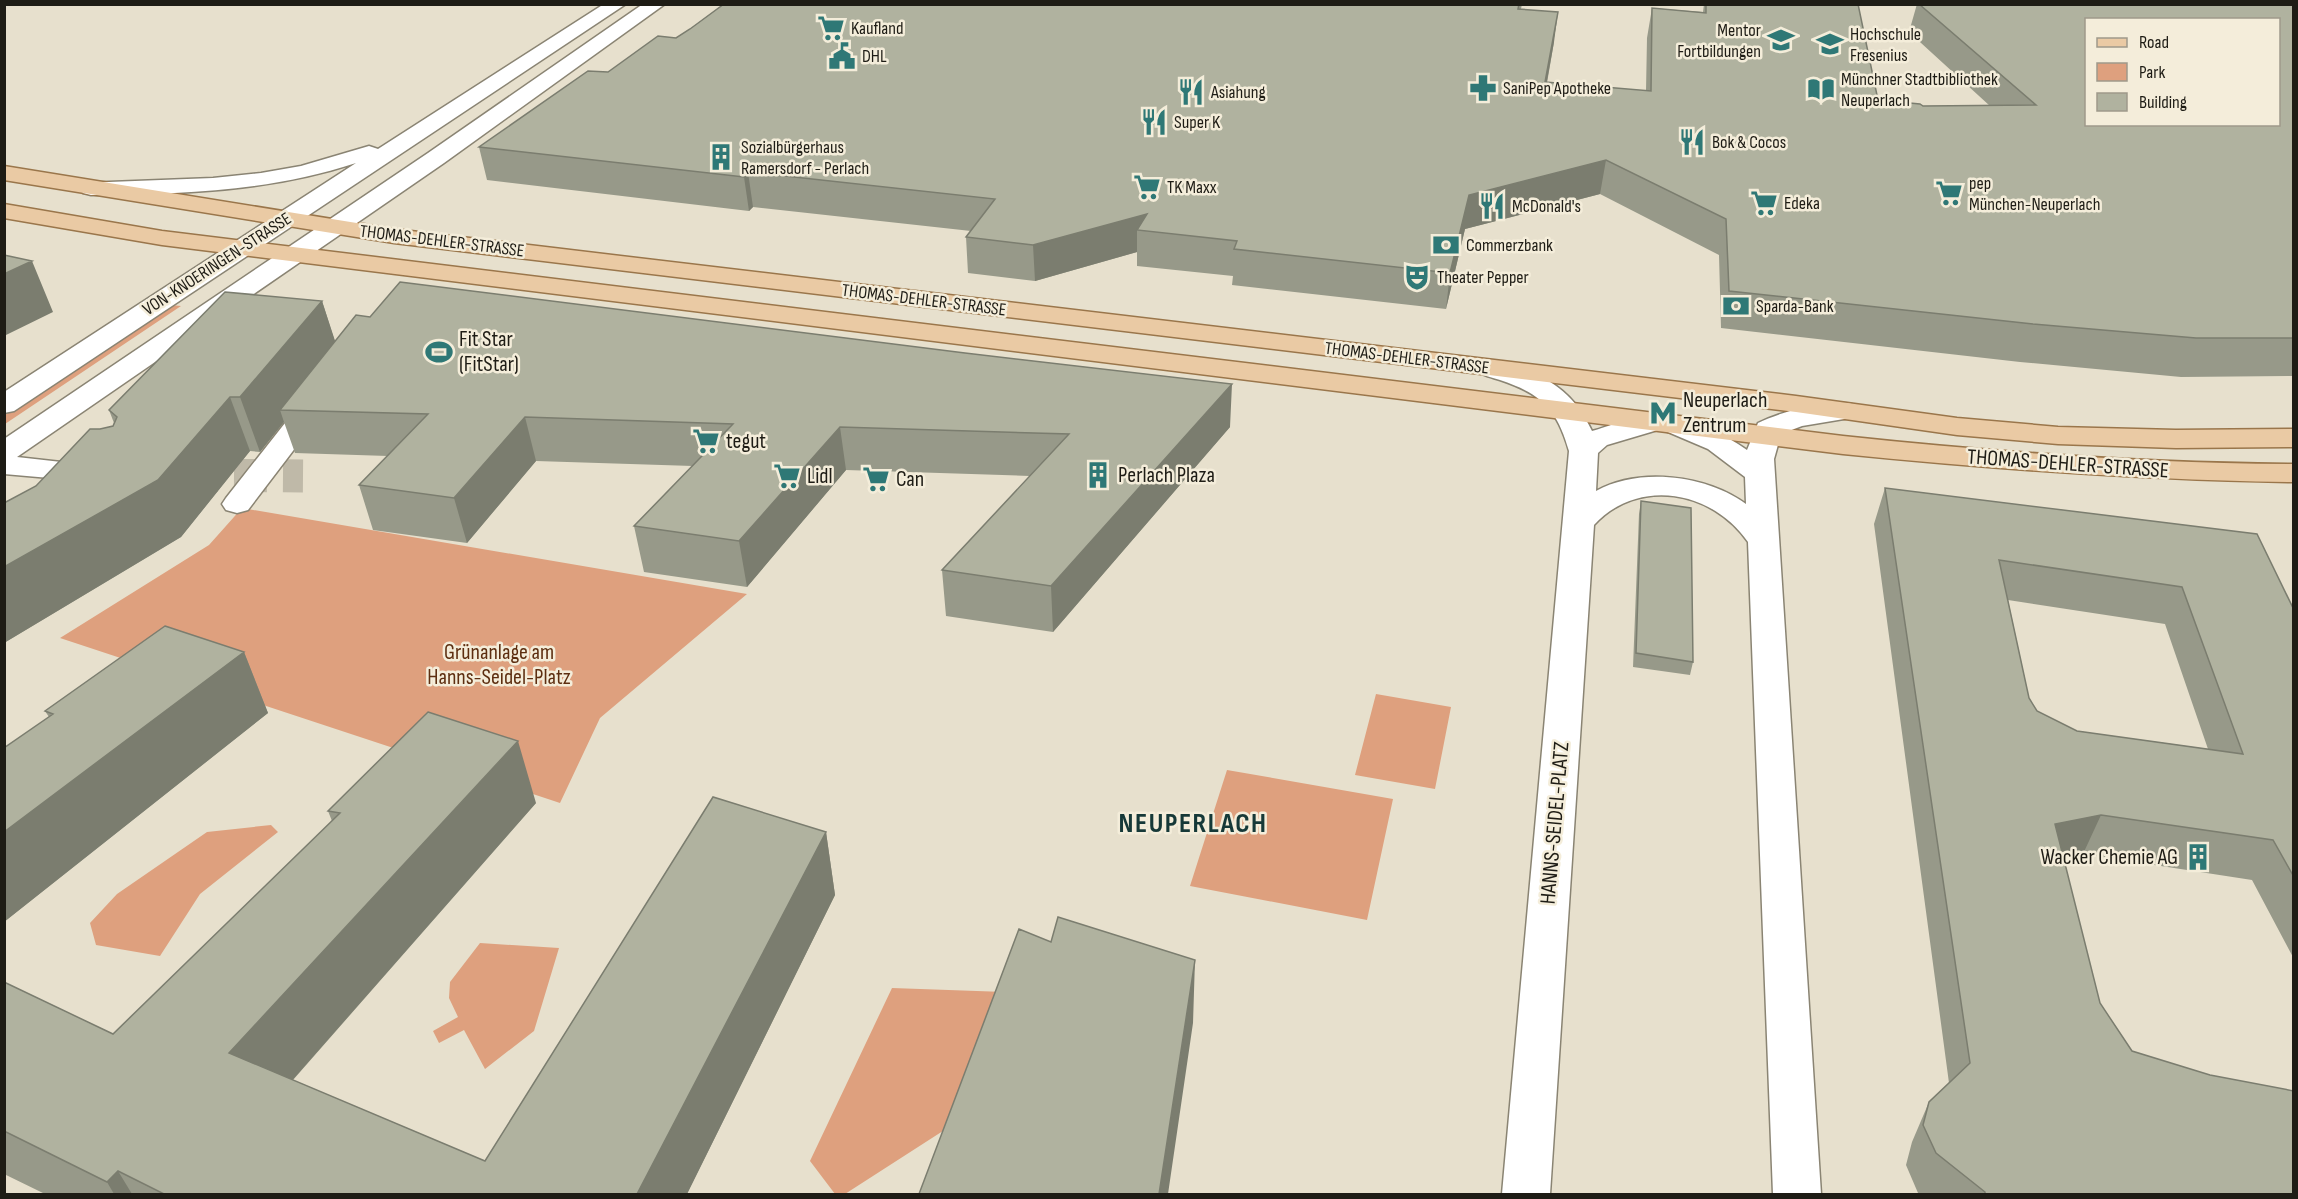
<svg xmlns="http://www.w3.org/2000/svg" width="2298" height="1199" font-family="'Sofia Sans Condensed',sans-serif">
	<rect width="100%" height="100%" fill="#e7e0cd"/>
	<path fill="#dea07e" d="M171 305 181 306 5 424V415Z
		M242 508 747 594 600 718 560 803 60 638 209 545Z
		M1376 694 1451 707 1435 789 1355 775Z
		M1227 770 1393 799 1367 920 1190 886Z
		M271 825 278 832 200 894 160 956 96 945 90 923 117 894 207 832Z
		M480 943 559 948 534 1031 485 1069 464 1030 439 1043 433 1031 458 1017 449 998 450 982Z
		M892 988 1005 992 946 1129 845 1194H835L810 1161Z"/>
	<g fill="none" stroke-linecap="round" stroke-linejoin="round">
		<path stroke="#bfb9a8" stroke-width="33" stroke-dasharray="33 16" stroke-linecap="butt" d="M185 475 303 476"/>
		<defs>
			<path id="minor" d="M604 4H626L14 411 4 413V392L356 163C267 192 183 194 91 195L83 193 80 188 83 183 213 178 261 173 301 166 369 146 378 149Z
				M643 4H665L444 163 17 457 106 467 110 473 106 479 95 482 4 474V439L428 153Z
				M1489 360C1538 372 1570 384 1592 431 1607 427 1641 413 1655 414 1659 414 1664 417 1667 418 1695 420 1724 434 1747 450L1758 423C1783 411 1829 398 1856 405L1860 411 1856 417 1802 426 1781 434 1774 459 1821 1194H1773L1748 542C1712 490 1638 477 1594 525L1550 1194H1502L1569 451C1557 409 1542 394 1500 380 1491 377 1481 376 1475 368L1479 362ZM1661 429 1708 449 1745 477 1746 504C1706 475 1640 467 1596 491L1598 453 1607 445Z
				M317 393 327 395 331 401 248 510 237 513 226 510 222 504 226 498 307 395Z"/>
			<path id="major" d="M4 166 394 229 1796 396 1957 418 2058 427 2176 430 2294 429V447L2176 448 2058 444 1957 435 1796 412 394 243 4 180Z
				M4 204 162 231 1843 436C1993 452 2143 463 2294 464V482C2143 480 1993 469 1843 454L162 245 4 218Z"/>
		</defs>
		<use href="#minor" stroke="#8a8473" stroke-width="3"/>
		<use href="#major" stroke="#9a764b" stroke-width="3"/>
		<use href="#minor" fill="#fff" fill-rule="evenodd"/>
		<use href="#major" fill="#eacaa4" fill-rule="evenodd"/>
	</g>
	<path fill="#979989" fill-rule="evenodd" d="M724 4H1522L1521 9 1554 42 1547 83 1646 91 1647 38 1652 8 1703 12 1704 4H1858L1878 100 1923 106H1990L1909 32 1917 4H2294V376L2181 377 2020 362 1721 328 1719 255 1600 194 1465 229 1446 309 1232 285 1233 276 1137 266V252L1035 281 968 273 966 237 971 231 753 207 749 211 487 180 479 147 608 72 676 38 690 29Z
		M322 301 335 342 1230 427 1053 632 946 616 942 570 1030 476 846 470 747 587 644 572 634 526 693 466 536 461 467 543 373 530 359 485 388 456 295 453 284 422 260 452 250 451 181 537 4 643V503L36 486 113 426 114 423 109 410Z
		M1885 488 2294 610V959L2252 880 2083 854 2063 858 2100 1003 2132 1051 2294 1194H1919L1918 1193 1906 1165 1912 1142 1929 1102 1949 1083 1874 524ZM2008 600 2165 624 2208 749 2077 731 2037 711 2029 698Z
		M1641 501 1693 662 1690 675 1633 667 1639 514Z
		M244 652 268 713 4 922V832L49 717 45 711Z
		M536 803 293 1080 485 1161 826 832 835 895 687 1194H45L4 1174V982L113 1034 332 821 328 811Z"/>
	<path fill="#7b7d6f" d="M1558 12 1554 42 1541 114 1545 82Z
		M1606 160 1600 194 1465 229 1446 309 1450 273 1469 195Z
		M748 172 753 207 749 211 744 177Z
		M1147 214 1137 230V252L1035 281 1033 245Z
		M32 261 53 312 4 336V274Z
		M322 301 339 353 280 410 284 422 260 452 240 397Z
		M1232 384 1230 427 1053 632 1051 586Z
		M230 397 250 451 181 537 4 643V567Z
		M525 417 536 461 467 543 454 498Z
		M840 427 846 470 747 587 739 541Z
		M244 652 268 713 4 922V832Z
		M518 741 536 803 260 1117 229 1053Z
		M2101 815 2083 854 2038 863 2055 824Z
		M826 832 835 895 687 1194H637Z
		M1195 960 1193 1023 1168 1194H1159Z
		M118 1171 132 1194H114L107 1182Z"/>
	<path fill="#b0b29f" stroke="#7b7d6f" stroke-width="1.5" fill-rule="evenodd" d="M724 4H1519L1518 9 1558 12 1545 82 1651 91 1652 8 1706 13V4H1858L1878 100 1920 104 1923 106 2036 105 1919 4H2294V338H2196L2033 324 1729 291 1726 219 1606 160 1469 195 1450 273 1234 249 1237 241 1137 230 1147 214 1033 245 966 237 995 199 748 172 744 177 479 147 588 71 608 72 658 36 676 38 690 29ZM2086 20H2278V124H2086Z
		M4 255 32 261 4 274Z
		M400 282 965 353 1232 384 1051 586 942 570 1069 434 840 427 739 541 634 526 733 424 525 417 454 498 359 485 428 414 280 410 356 315 370 317Z
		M225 292 322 301 240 397H230L158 480 4 567V503L36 486 90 429H100L113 426 117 417 109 410Z
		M1885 488 2257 534 2294 610V877L2273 840 2101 815 2055 824 2100 1003 2132 1051 2210 1075 2294 1091V1194H1985V1192L1936 1153 1923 1125 1929 1102 1970 1063ZM1999 560 2182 587 2243 754 2077 731 2037 711 2029 698Z
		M1641 501 1691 508 1693 662 1636 653Z
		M165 626 244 652 4 832V748L53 714 45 711Z
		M428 712 518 741 229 1053 485 1161 713 797 826 832 637 1194H164L118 1171 107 1182 4 1131V982L113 1034 340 813 328 811Z
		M1058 917 1195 960 1159 1194H919L1019 929 1051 942Z"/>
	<defs>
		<symbol id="supermarket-bare" viewBox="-9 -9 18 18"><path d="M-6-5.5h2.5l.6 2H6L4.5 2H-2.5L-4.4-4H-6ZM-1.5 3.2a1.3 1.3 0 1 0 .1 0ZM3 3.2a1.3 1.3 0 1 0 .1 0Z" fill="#2f7876" stroke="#f4edda" stroke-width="2.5" paint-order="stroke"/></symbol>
		<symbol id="school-bare" viewBox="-9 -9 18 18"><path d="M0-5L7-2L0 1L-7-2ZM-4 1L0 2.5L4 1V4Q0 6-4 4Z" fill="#2f7876" stroke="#f4edda" stroke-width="2.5" paint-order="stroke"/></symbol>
		<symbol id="civic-bare" viewBox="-9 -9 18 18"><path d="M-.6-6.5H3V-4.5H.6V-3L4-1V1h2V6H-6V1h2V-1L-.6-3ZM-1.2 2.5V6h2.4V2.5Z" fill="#2f7876" stroke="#f4edda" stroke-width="2.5" paint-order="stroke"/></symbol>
		<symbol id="pharmacy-bare" viewBox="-9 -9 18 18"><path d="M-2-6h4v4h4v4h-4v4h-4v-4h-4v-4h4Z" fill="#2f7876" stroke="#f4edda" stroke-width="2.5" paint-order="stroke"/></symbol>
		<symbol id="library-bare" viewBox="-9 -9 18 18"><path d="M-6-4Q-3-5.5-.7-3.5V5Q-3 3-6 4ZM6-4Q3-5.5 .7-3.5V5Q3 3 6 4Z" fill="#2f7876" stroke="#f4edda" stroke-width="2.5" paint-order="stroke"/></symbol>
		<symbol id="restaurant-bare" viewBox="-9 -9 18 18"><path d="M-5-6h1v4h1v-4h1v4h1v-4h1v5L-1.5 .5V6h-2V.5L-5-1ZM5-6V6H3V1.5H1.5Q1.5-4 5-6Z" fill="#2f7876" stroke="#f4edda" stroke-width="2.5" paint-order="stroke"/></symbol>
		<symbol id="building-bare" viewBox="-9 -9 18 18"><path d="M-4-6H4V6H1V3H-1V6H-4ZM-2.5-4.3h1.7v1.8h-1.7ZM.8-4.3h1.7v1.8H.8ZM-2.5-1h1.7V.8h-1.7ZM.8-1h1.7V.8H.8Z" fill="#2f7876" stroke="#f4edda" stroke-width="2.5" paint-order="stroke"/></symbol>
		<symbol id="bank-bare" viewBox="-9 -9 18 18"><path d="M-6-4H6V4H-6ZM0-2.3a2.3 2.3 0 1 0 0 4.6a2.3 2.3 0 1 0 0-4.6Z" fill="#2f7876" stroke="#f4edda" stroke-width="2.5" paint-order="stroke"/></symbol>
		<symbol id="theatre-bare" viewBox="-9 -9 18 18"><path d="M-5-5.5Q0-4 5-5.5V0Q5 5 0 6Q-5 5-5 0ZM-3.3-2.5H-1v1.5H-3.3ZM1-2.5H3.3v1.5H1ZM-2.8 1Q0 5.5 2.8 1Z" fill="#2f7876" stroke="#f4edda" stroke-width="2.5" paint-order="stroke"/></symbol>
		<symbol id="stadium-bare" viewBox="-9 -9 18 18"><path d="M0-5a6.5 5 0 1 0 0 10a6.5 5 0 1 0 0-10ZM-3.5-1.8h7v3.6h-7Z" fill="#2f7876" stroke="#f4edda" stroke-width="2.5" paint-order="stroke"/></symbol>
		<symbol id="metro-bare" viewBox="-9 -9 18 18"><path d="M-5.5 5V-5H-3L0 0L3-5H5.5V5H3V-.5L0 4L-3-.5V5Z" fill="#2f7876" stroke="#f4edda" stroke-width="2.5" paint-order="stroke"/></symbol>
	</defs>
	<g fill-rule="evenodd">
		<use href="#supermarket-bare" x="812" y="9" width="38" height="38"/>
		<use href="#school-bare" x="1762" y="21" width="38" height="38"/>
		<use href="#school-bare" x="1811" y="25" width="38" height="38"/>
		<use href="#civic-bare" x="823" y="37" width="38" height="38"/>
		<use href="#pharmacy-bare" x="1464" y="69" width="38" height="38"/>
		<use href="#library-bare" x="1802" y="70" width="38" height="38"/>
		<use href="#restaurant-bare" x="1172" y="73" width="38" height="38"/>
		<use href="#restaurant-bare" x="1135" y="103" width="38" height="38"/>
		<use href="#restaurant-bare" x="1673" y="123" width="38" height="38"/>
		<use href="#building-bare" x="702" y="138" width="38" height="38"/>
		<use href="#supermarket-bare" x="1128" y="168" width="38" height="38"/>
		<use href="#supermarket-bare" x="1930" y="174" width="38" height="38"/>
		<use href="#supermarket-bare" x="1745" y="184" width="38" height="38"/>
		<use href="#restaurant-bare" x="1473" y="187" width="38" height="38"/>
		<use href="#bank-bare" x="1427" y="226" width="38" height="38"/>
		<use href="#theatre-bare" x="1398" y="258" width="38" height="38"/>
		<use href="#bank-bare" x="1717" y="287" width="38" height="38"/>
		<use href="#stadium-bare" x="420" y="333" width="38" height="38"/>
		<use href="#metro-bare" x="1644" y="394" width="38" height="38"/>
		<use href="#supermarket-bare" x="687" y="422" width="38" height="38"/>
		<use href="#building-bare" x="1079" y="456" width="38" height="38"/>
		<use href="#supermarket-bare" x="768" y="457" width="38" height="38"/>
		<use href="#supermarket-bare" x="857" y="460" width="38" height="38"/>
		<use href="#building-bare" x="2179" y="838" width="38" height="38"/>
	</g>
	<g text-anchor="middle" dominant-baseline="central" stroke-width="5" stroke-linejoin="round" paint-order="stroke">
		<g font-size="18" fill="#1e1c15" stroke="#f4edda" text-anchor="start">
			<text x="851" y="28">Kaufland</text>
			<text x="1761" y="30" text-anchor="end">Mentor<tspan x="1761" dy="21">Fortbildungen</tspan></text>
			<text x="1850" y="34">Hochschule<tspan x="1850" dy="21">Fresenius</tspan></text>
			<text x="862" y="56">DHL</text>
			<text x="1841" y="79">Münchner Stadtbibliothek<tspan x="1841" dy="21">Neuperlach</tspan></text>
			<text x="1503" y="88">SaniPep Apotheke</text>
			<text x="1211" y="92">Asiahung</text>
			<text x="1174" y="122">Super K</text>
			<text x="1712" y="142">Bok &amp; Cocos</text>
			<text x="741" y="147">Sozialbürgerhaus<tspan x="741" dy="21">Ramersdorf - Perlach</tspan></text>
			<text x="1969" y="183">pep<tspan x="1969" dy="21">München-Neuperlach</tspan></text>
			<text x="1167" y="187">TK Maxx</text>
			<text x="1784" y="203">Edeka</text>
			<text x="1512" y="206">McDonald's</text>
			<text x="1466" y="245">Commerzbank</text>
			<text x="1437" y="277">Theater Pepper</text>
			<text x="1756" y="306">Sparda-Bank</text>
		</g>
		<g font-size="18" fill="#1e1c15" stroke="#f4edda">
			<text transform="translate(442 241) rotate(7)">THOMAS-DEHLER-STRASSE</text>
			<text transform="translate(217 264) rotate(-33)">VON-KNOERINGEN-STRASSE</text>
			<text transform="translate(924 300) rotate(7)">THOMAS-DEHLER-STRASSE</text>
			<text transform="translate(1407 358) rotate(7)">THOMAS-DEHLER-STRASSE</text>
		</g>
		<g font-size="22" fill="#1e1c15" stroke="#f4edda" text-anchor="start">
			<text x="459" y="339">Fit Star<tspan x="459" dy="25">(FitStar)</tspan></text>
			<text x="1683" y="400">Neuperlach<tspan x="1683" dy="25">Zentrum</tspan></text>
			<text x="726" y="441">tegut</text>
			<text x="1118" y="475">Perlach Plaza</text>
			<text x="807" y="476">Lidl</text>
			<text x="896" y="479">Can</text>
			<text x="2178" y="857" text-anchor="end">Wacker Chemie AG</text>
		</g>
		<g font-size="22" fill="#1e1c15" stroke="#f4edda">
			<text transform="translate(2068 464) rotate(4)">THOMAS-DEHLER-STRASSE</text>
			<text transform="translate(1555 823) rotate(-85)">HANNS-SEIDEL-PLATZ</text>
		</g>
		<g font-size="22" fill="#5d2e10" stroke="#f4edda">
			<text x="499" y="652">Grünanlage am<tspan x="499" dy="25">Hanns-Seidel-Platz</tspan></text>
		</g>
		<g font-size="28" font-weight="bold" letter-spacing="1.5" fill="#163938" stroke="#f4edda">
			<text x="1193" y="823">NEUPERLACH</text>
		</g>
	</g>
	<rect width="2298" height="1199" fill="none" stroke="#1e1c15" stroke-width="12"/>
	<rect x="2085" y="18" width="195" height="108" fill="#f4edda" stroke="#9e998b" stroke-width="1.5"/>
	<rect x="2097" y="38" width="30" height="9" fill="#eacaa4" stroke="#9e998b" stroke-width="1.5"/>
	<text x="2139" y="48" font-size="18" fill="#1e1c15">Road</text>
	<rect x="2097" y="63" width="30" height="18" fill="#dea07e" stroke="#9e998b" stroke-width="1.5"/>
	<text x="2139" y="78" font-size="18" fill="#1e1c15">Park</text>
	<rect x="2097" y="93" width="30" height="18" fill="#b0b29f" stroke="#9e998b" stroke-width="1.5"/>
	<text x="2139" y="108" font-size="18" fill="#1e1c15">Building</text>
</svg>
